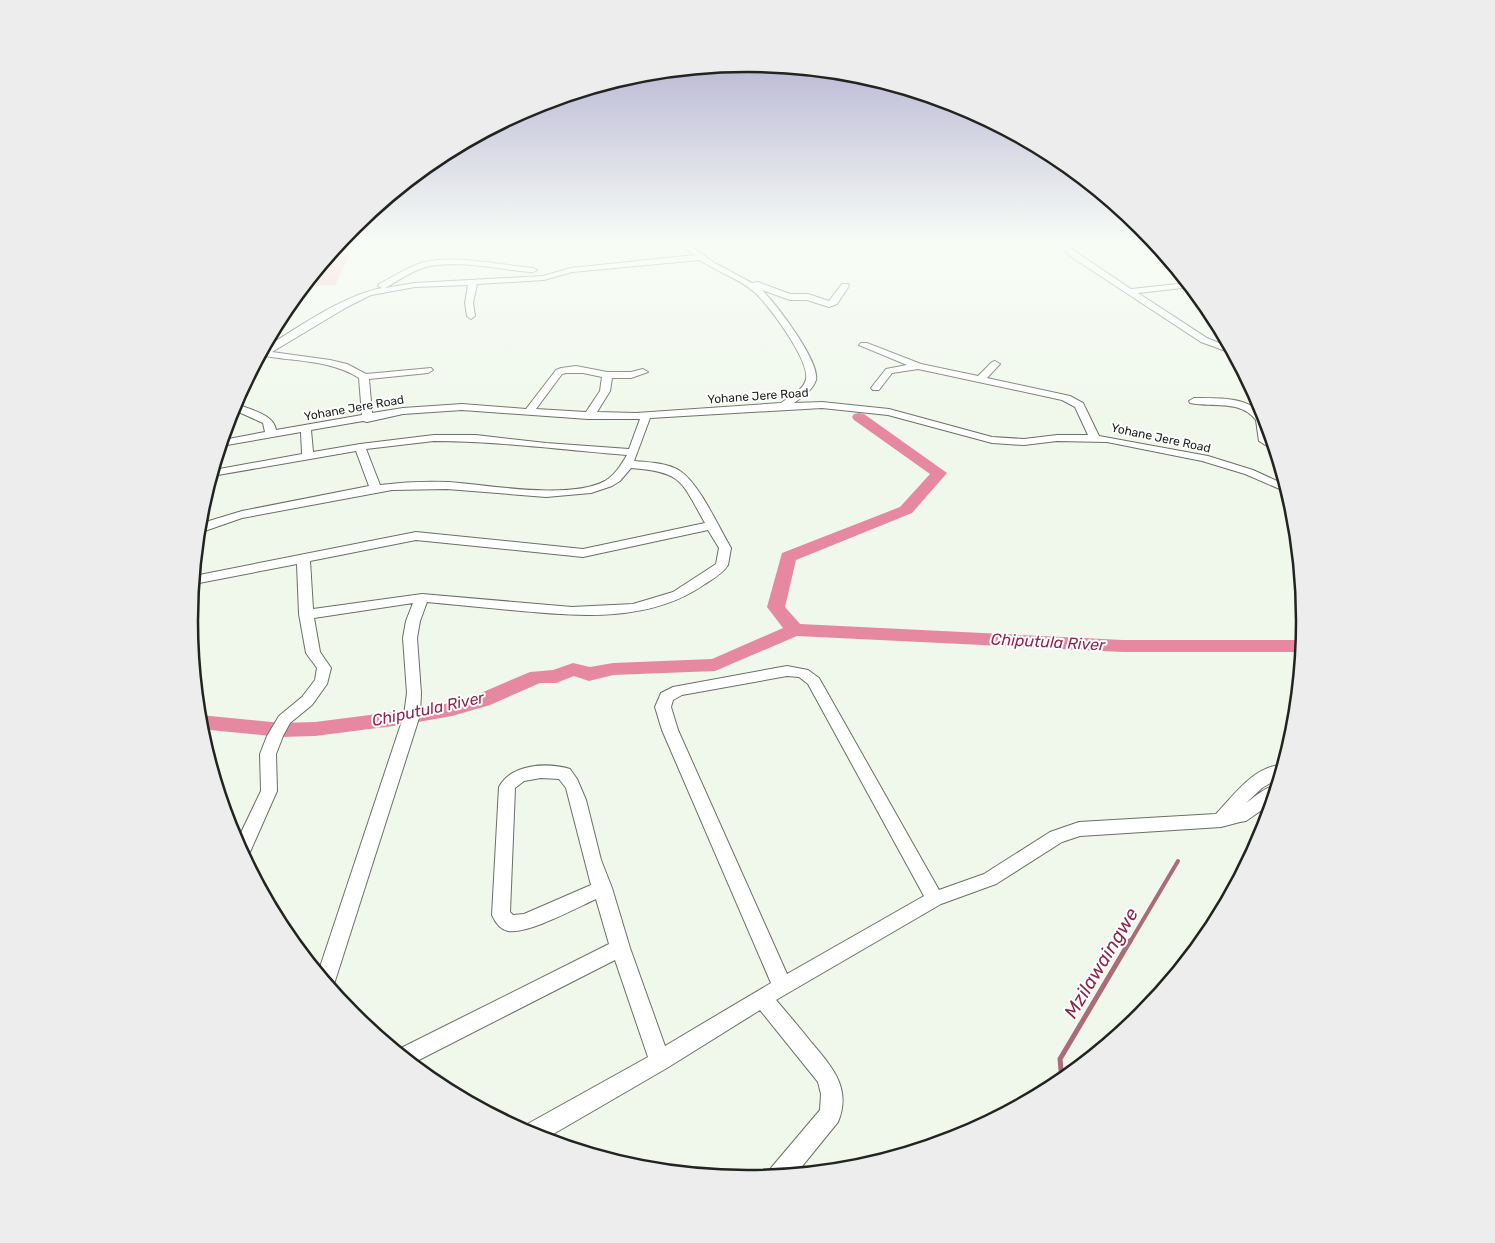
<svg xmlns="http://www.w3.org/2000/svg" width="1495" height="1243" font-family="Rubik,sans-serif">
	<rect width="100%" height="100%" fill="#f0f8eb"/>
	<path fill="#f8bfcb" d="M350 255 335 285 305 286 329 256Z"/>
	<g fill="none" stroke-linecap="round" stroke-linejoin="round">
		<path stroke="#ab6b79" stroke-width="4" d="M1130 942 1178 861"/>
		<path stroke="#ab6b79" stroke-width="5" d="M1062 1081 1060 1059 1130 941"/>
		<path fill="#e689a0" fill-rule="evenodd" d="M859 413 864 414 947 473 912 513 796 560 785 607 800 624 1123 640H1303L1302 652H1123L797 636 715 671 613 675 589 681 574 676 556 683H540L490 705 452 716 401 725 315 736 281 737 200 729V715L281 723 315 722 401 711 445 704 476 695 530 672 553 670 573 663 590 667 613 663 712 659 783 628 767 607 782 553 900 507 930 474 854 420 852 417 854 414Z"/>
		<defs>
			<path id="minor" d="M680 245H689L715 263 752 283 758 282 790 294H808L829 301 842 284H848L849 286 837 304 829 307 807 300H790L762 290C776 304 820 361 816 380 813 390 802 397 794 403L822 402 889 409 992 437 1024 439 1057 435H1088L1075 407 1062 400 918 369 892 373 879 390H873L871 388 886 369 907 365 859 345 861 343H867L921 364 978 376 992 362 995 361 1000 364 987 378 1070 396 1083 403 1099 436 1208 456 1253 470 1286 485 1289 493 1245 474 1202 461 1107 442 1057 441 1024 445 992 443 888 415 822 408 650 418 634 461C648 462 668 463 680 471 699 483 719 528 731 548L728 565C723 573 713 579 705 584 648 624 576 616 510 610 482 607 455 605 427 602L420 621 417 638 421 693 420 715 335 981 330 988 318 973 404 715 407 693 403 638 406 621 413 603 314 618 320 652 331 668 327 684 312 705 290 723 283 736 276 754 277 791 250 852 244 858 236 843 261 791 260 754 267 736 279 716 302 697 315 680 317 668 306 653 299 614 297 564 194 584V576L416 532 583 549 705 523C681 481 683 472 631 468L620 481 612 486 591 493 546 497 447 489 392 490 242 518 199 533V524L242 511 369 486 356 451 212 476 214 470 302 454 301 432 221 446 223 440 265 432 263 423 232 409 235 403 237 404C250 410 274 414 276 430L362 415 359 378C330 359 293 362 260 355L264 348C298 328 343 295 382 288L378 286 379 284C393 277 406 268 421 263 456 254 497 265 533 268L537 270 533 272C499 270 460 259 426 267 411 271 398 281 385 288L415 283 543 276 571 268 695 255ZM700 260C717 272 738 278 753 291 768 303 810 361 806 379 804 390 789 397 781 403L636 413 597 412 610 391 612 378H631L648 372 643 369 631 372H607L576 366 561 368 556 370 526 409 462 404 403 408 372 413 369 379 428 373 433 370 431 368 366 374 347 364 330 360 272 352 347 307 371 295 415 287 468 285 465 303 467 316 471 319 475 316 473 303 477 284 544 280 572 272ZM566 373H583L602 377 600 391 586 412 536 409 562 374ZM462 410 588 419H640L629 449 546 443 476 435H434L360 444 313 452 311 430 363 421 367 422 403 414ZM434 441C498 441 562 450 627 455 621 465 615 475 605 481 570 500 488 485 449 482 425 481 403 482 380 485L366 449ZM708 530 719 548 716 564 673 592 633 604 572 607 422 594 313 609 310 561 416 540 583 557Z
				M1061 245H1069L1076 252 1131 289 1187 283 1191 287 1138 293 1207 338 1231 348 1234 354 1201 342 1070 256Z
				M1194 398C1225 398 1269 396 1268 438L1273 440 1275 449 1270 448 1259 441 1256 420C1240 399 1212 408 1190 403L1189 401Z
				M787 666 808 670 819 678 939 890 984 874 1050 832 1079 822 1216 814C1234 795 1256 764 1284 765L1280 777 1262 788 1246 803C1255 797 1266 786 1278 785L1273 802 1246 821 1240 822 1221 827 1080 836 1062 842 996 884 941 904 776 1000C788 1014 800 1028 811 1042 832 1067 852 1088 838 1122L795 1175 768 1176 771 1168 820 1110 821 1094 818 1082 760 1010 667 1068 543 1140 521 1130 522 1127 648 1057 615 960 411 1064 395 1051 609 944 596 899C576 908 529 934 508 931 500 929 495 922 492 915L499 787C511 764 547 762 570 769L577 779 586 800 601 860 612 888 630 948 665 1046 771 983 662 730 655 707 661 693 673 687ZM787 676 799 677 808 684 924 896 787 974 678 730 671 707 673 700 682 695ZM541 778 559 779 566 788 591 885 524 914 513 915 510 912 515 788 524 781Z"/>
		</defs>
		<use href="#minor" stroke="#697065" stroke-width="2"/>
		<use href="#minor" fill="#fff" fill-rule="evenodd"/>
	</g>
	<linearGradient id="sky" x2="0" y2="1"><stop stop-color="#a7a3cb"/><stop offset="0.58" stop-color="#f8fcf6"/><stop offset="1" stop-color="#f8fcf6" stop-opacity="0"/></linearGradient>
	<rect width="1495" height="419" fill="url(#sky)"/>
	<g text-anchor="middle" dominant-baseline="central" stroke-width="4" stroke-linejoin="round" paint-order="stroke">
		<g font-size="12" fill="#21241f" stroke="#fff">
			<text transform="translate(758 396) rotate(-4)">Yohane Jere Road</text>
			<text transform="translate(354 408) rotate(-10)">Yohane Jere Road</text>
			<text transform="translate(1161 438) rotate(12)">Yohane Jere Road</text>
		</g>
		<g font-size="16" font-style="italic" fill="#90244a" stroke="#fff">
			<text transform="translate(1048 642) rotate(3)">Chiputula River</text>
			<text transform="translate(428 709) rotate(-12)">Chiputula River</text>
		</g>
		<g font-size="19" font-style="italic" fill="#90244a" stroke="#fff">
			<text transform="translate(1101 963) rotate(-59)">Mzilawaingwe</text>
		</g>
	</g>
	<path d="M0 0H1495V1243H0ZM198 621a549 549 0 1 1 1098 0a549 549 0 1 1-1098 0Z" fill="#ededed" fill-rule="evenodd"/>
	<path fill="none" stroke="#21241f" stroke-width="2.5" d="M198 621a549 549 0 1 1 1098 0a549 549 0 1 1-1098 0Z"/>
</svg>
